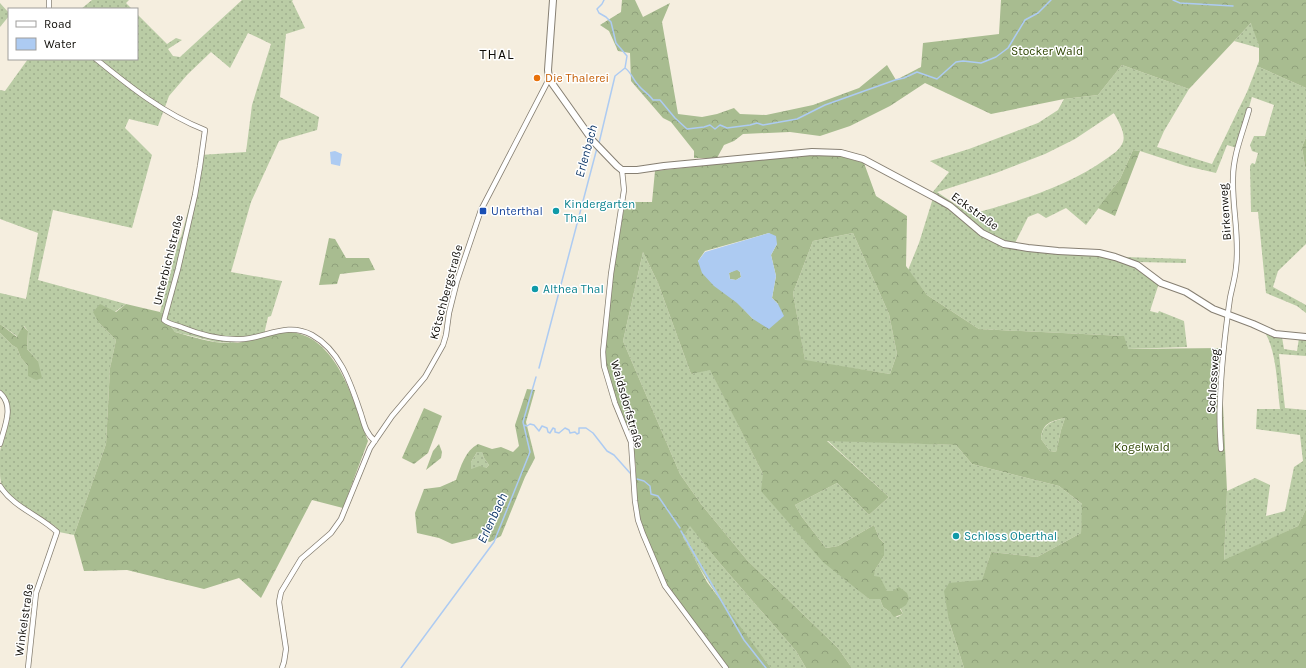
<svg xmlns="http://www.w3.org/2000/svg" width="1306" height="668" font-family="Karla,sans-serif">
	<defs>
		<pattern id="grass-dots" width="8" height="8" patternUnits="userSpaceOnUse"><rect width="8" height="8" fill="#bacca5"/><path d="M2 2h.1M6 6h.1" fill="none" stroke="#9fae8d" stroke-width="1.8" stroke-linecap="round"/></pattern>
		<pattern id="forest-crowns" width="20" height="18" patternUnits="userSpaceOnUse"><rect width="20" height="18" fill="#a8bc90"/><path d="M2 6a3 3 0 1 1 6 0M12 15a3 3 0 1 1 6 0" fill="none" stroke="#8fa07b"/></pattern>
	</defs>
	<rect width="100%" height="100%" fill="#f5eedf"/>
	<path fill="url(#grass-dots)" fill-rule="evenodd" d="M92 0H129L126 3 132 9H81Z
		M242 0H293L292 1 305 28 286 34 280 97 319 117 317 130 279 141 251 202 231 272 282 281 271 316 268 317 265 330V336L233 343 216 342 175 332 160 312 179 239 181 237 192 196 200 155 246 152 252 105 271 44 248 33 230 68 211 52 187 75 169 96 158 126 129 119 125 128 152 155 132 228 53 210 38 280 126 304 99 323 116 340 110 368 106 444 74 535 59 532 55 526C39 516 13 503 3 487 0 482 0 476 0 469 0 464 0 457 0 451 5 427 19 412 0 390V333L12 345 17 348 21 358 28 366 38 361 27 349 28 331 24 326 18 337 0 324V293L26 299 38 233 0 219V90L5 91 28 59H137V14L167 44 176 38 182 40 168 49 173 56 180 57Z
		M0 3 9 13V16L0 27Z
		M1252 22 1259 46V48L1234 41Z
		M1259 61V67L1306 88V137L1302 147 1305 167 1306 168V244L1278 271 1273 287 1306 305V313L1297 306 1266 293 1258 212H1251L1250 166 1252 163 1255 164 1258 153 1252 151 1250 145 1254 136H1265L1274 105 1252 97 1237 148 1227 145 1216 173 1186 166 1140 151 1133 150 1120 179 1086 225 1066 208 1046 218 1038 213 1028 217 1015 243C1004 240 992 237 983 230 965 218 952 201 932 193L949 172 930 161 969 149 1038 123 1058 110 1064 99 1098 95 1122 65 1189 89 1164 131 1157 147 1212 164 1247 92ZM1114 113C1118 121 1126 133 1123 142 1120 150 1113 154 1106 159 1069 186 1014 203 970 214L937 192 996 173 1045 154 1075 139Z
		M933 198 1002 244 1097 254 1136 266 1159 283 1150 311 1158 313 1159 311 1184 321 1187 347 1127 349 1123 336 979 329 927 295 908 270 919 243Z
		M853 233 889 314 897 354 890 374 805 361 793 293 813 241Z
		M643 252 658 283 691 374 710 369 763 474 854 586 869 599H880L883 607 897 617 903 614 893 591H887L873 576 875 570 884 556V543L879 538 874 525 838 546 826 548 802 517 795 505 837 483 869 515 889 497 827 440 956 445 972 464 1059 486 1083 505 1081 533 1037 557 991 552 982 581 949 621 964 668H852L838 648 747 560 701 504 680 474 623 341Z
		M1124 257 1186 259V263L1137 262Z
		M1264 331 1282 337 1284 349 1297 351 1299 338 1306 339V356L1279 354 1285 408 1306 410V509L1298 526 1224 561 1227 491 1255 478 1270 485 1266 516 1285 511 1294 467 1303 461 1300 435 1256 429 1257 409H1280C1277 386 1277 351 1264 331Z
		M1065 418 1061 430 1056 452 1050 451 1041 439C1042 424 1052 421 1065 418Z
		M477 452H482L484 458 489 465 486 468 471 469V462Z
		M690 525 717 560 796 651 806 668H771C739 626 706 585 683 537Z"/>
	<path fill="url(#forest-crowns)" fill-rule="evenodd" d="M622 0H635L643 17 670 3 662 22 678 114 702 117 717 114 734 108 740 114 766 115 813 105 859 88 887 65 896 80 921 67 923 43 999 34 1001 0H1306V88L1259 67V46L1251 23 1189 89 1122 65 1098 95 1064 99 991 114 925 83 890 106 850 126 820 136 790 132 743 134 734 141 724 145 717 158H694V151L671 122 663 118 631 81 630 53 618 51 609 31 600 25 621 12Z
		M1306 137V168L1305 167 1302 147Z
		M1133 150 1140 151 1115 216 1098 208 1120 179Z
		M813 154 840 156 864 163 876 196 907 216 906 266 927 295 979 329 1124 336 1128 349 1223 348V405L1227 491 1224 560 1298 526 1306 509V668H964L949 621 944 591 949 583 982 580 991 552 1037 557 1081 533 1082 504 1059 486 972 464 956 445 827 441 889 497 869 515 837 483 795 505 802 517 826 548 838 546 874 525 879 538 884 543V556L875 570 874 576 880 577 887 591H893L899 587 907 593 909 599 906 605 900 609 903 614 894 617 890 612 883 607 880 599H869L823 562 761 491 763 474 710 370 691 374 658 283 643 252 623 341 680 474 701 504 747 560 838 648 852 668H806L796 651 717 560 690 526 683 537 707 582 771 668H727L666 587 640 520 634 481 636 469 633 443 609 379 605 365V352L613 275 625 202H652L655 171ZM769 233 777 244 771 255 776 276 772 298 778 304 753 319 698 261 705 251ZM853 233 889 314 897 354 890 374 805 360 793 293 813 241ZM1065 418 1061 430 1056 452 1050 451 1041 439C1042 423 1051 421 1065 418Z
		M329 238 335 239 346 258H369L375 270 340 274 337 284 319 285Z
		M737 269 740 272 741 277 736 280 730 279 729 273Z
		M100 304 116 312 126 304 160 312 175 332C193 337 213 344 232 343 250 343 268 332 286 332 337 332 354 403 368 441L343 508 312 500 261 598 239 578 204 589 127 570 84 571 74 535 106 444 110 368 116 340 99 323 93 312Z
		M0 324 17 337 23 326 28 331 27 349 38 361 42 378 36 380 28 376V366L21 358 17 348 12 345 0 333Z
		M527 389 535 390 526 422 535 458 525 477 501 536 490 542 477 538 452 544 439 538 417 533 415 513 424 489 440 487 456 480C461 466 465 451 478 444L492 449 501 447 513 452 519 446 515 425ZM477 452H482L484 458 489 465 486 468 480 466 471 469V462Z
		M424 408 442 416 428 453 414 464 402 458Z
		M439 444 442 452 441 458 426 470 433 451Z"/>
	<path fill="#adcbf2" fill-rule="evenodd" d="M335 151 342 154 340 166 331 164 330 152Z
		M769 233 776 236 777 244 771 255 776 276 772 298 778 304 784 316 769 329 753 319 737 303 714 286 702 273 698 261 705 252ZM737 270 740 272 741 277 736 280 730 279 729 273Z"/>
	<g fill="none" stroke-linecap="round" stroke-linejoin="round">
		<path stroke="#adcbf2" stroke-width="1.5" d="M1173 0 1180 3 1233 6
			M625 68C632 73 633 80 639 86 643 91 649 94 653 100H660L675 118 687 129 704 127 710 125 715 129 720 125 727 128 750 125 757 123 763 125 797 119 825 105 895 80 904 78 917 72 937 79 956 62 963 61 981 63 996 57 1008 48 1025 20 1038 13 1051 0
			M599 143 615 76 625 68 627 56 616 43 611 22 606 17 599 13 597 9 602 4 604 0
			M539 368 597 148
			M524 425 527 426 530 424 534 425 539 431 542 426 547 428 548 432 550 433 553 428 555 429V432L559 433 565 428 569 430 570 433 575 432 577 434 579 433V428H586L593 433 607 451 614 455 630 473
			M637 479 644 481 650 486 651 494 658 496 680 528
			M681 531 744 640 766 668
			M401 668 494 542 530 452 523 422 536 377"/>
		<defs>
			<path id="street" d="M49 9V0
				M96 59C129 86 164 114 205 130L200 166 195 195 178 269 164 320C169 324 175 325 181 327 201 335 222 341 244 339 267 337 288 322 312 335 341 351 351 385 361 414 364 424 366 434 375 441
				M622 170 624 190 611 274 603 352 604 366 615 403 631 442 635 501 638 520 643 534 665 586 726 668
				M0 393C15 406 4 428 0 444
				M1221 449C1220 434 1219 419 1220 403 1221 369 1225 333 1230 298 1232 288 1235 278 1236 268 1240 238 1232 208 1233 178 1233 155 1243 132 1249 110
				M0 486C13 507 39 515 57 532L36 593 28 668
				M282 668 284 662 286 649 279 602 281 592 301 559 331 533 341 519 370 448 392 416 425 377 443 345 446 335 449 313 457 281 481 210 549 79"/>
			<path id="secondary" d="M553 0 548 70 549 79 593 141 617 166 622 170H637L664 166 812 152 841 153 863 159 936 198 950 206 982 233 1004 244 1028 248 1058 251 1099 253 1115 257 1137 265 1161 283 1186 292 1213 309 1253 324 1275 334 1306 337"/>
		</defs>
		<use href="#street" stroke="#867f72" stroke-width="6"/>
		<use href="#secondary" stroke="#867f72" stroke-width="8"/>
		<use href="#street" stroke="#fff" stroke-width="4.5"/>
		<use href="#secondary" stroke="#fff" stroke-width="6"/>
	</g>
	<circle fill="#e8710a" stroke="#fff" stroke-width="1.5" cx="537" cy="78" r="4"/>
	<rect fill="#1a4fb4" stroke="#fff" stroke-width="1.5" x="479" y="207" width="8" height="8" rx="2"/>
	<g fill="#0f9aa8" stroke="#fff" stroke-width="1.5">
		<circle cx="556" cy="211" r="4"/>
		<circle cx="535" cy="289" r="4"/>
		<circle cx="956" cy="536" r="4"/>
	</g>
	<g text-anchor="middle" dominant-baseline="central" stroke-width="3" stroke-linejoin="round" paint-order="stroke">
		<g font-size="12" fill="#2c4300" stroke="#fff">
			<text x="1047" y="51">Stocker Wald</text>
			<text x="1142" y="447">Kogelwald</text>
		</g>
		<g font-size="12" fill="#c56008" stroke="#fff" text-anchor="start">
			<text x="545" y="78">Die Thalerei</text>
		</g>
		<g font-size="12" fill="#0d838f" stroke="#fff" text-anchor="start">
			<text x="564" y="204">Kindergarten<tspan x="564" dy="14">Thal</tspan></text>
			<text x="543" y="289">Althea Thal</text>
			<text x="964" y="536">Schloss Oberthal</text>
		</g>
		<g font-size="12" fill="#164399" stroke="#fff" text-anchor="start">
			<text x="491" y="211">Unterthal</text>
		</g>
		<g font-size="12" fill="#0e0c07" stroke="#fff">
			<text transform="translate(975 211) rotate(36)">Eckstraße</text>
			<text transform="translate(1225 212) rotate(-94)">Birkenweg</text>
			<text transform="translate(168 260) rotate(-76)">Unterbichlstraße</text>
			<text transform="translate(446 292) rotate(-75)">Kötschbergstraße</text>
			<text transform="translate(1213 381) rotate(-86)">Schlossweg</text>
			<text transform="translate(627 404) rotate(74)">Waldsdorfstraße</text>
			<text transform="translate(24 620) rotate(-82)">Winkelstraße</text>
		</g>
		<g font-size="13" font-style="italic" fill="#133b6b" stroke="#fff">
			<text transform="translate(586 151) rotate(-75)">Erlenbach</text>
			<text transform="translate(492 518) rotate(-65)">Erlenbach</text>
		</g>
		<g font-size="14" letter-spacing="1" fill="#0e0c07" stroke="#fff">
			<text x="497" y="54">THAL</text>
		</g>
	</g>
	<rect x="8" y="8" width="130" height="52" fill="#ffffff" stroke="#9f9e9c"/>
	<rect x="16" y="21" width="20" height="6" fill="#ffffff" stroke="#9f9e9c"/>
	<text x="44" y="28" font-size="12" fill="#0e0c07">Road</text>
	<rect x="16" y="38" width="20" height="12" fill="#adcbf2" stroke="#9f9e9c"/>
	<text x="44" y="48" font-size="12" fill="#0e0c07">Water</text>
</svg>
